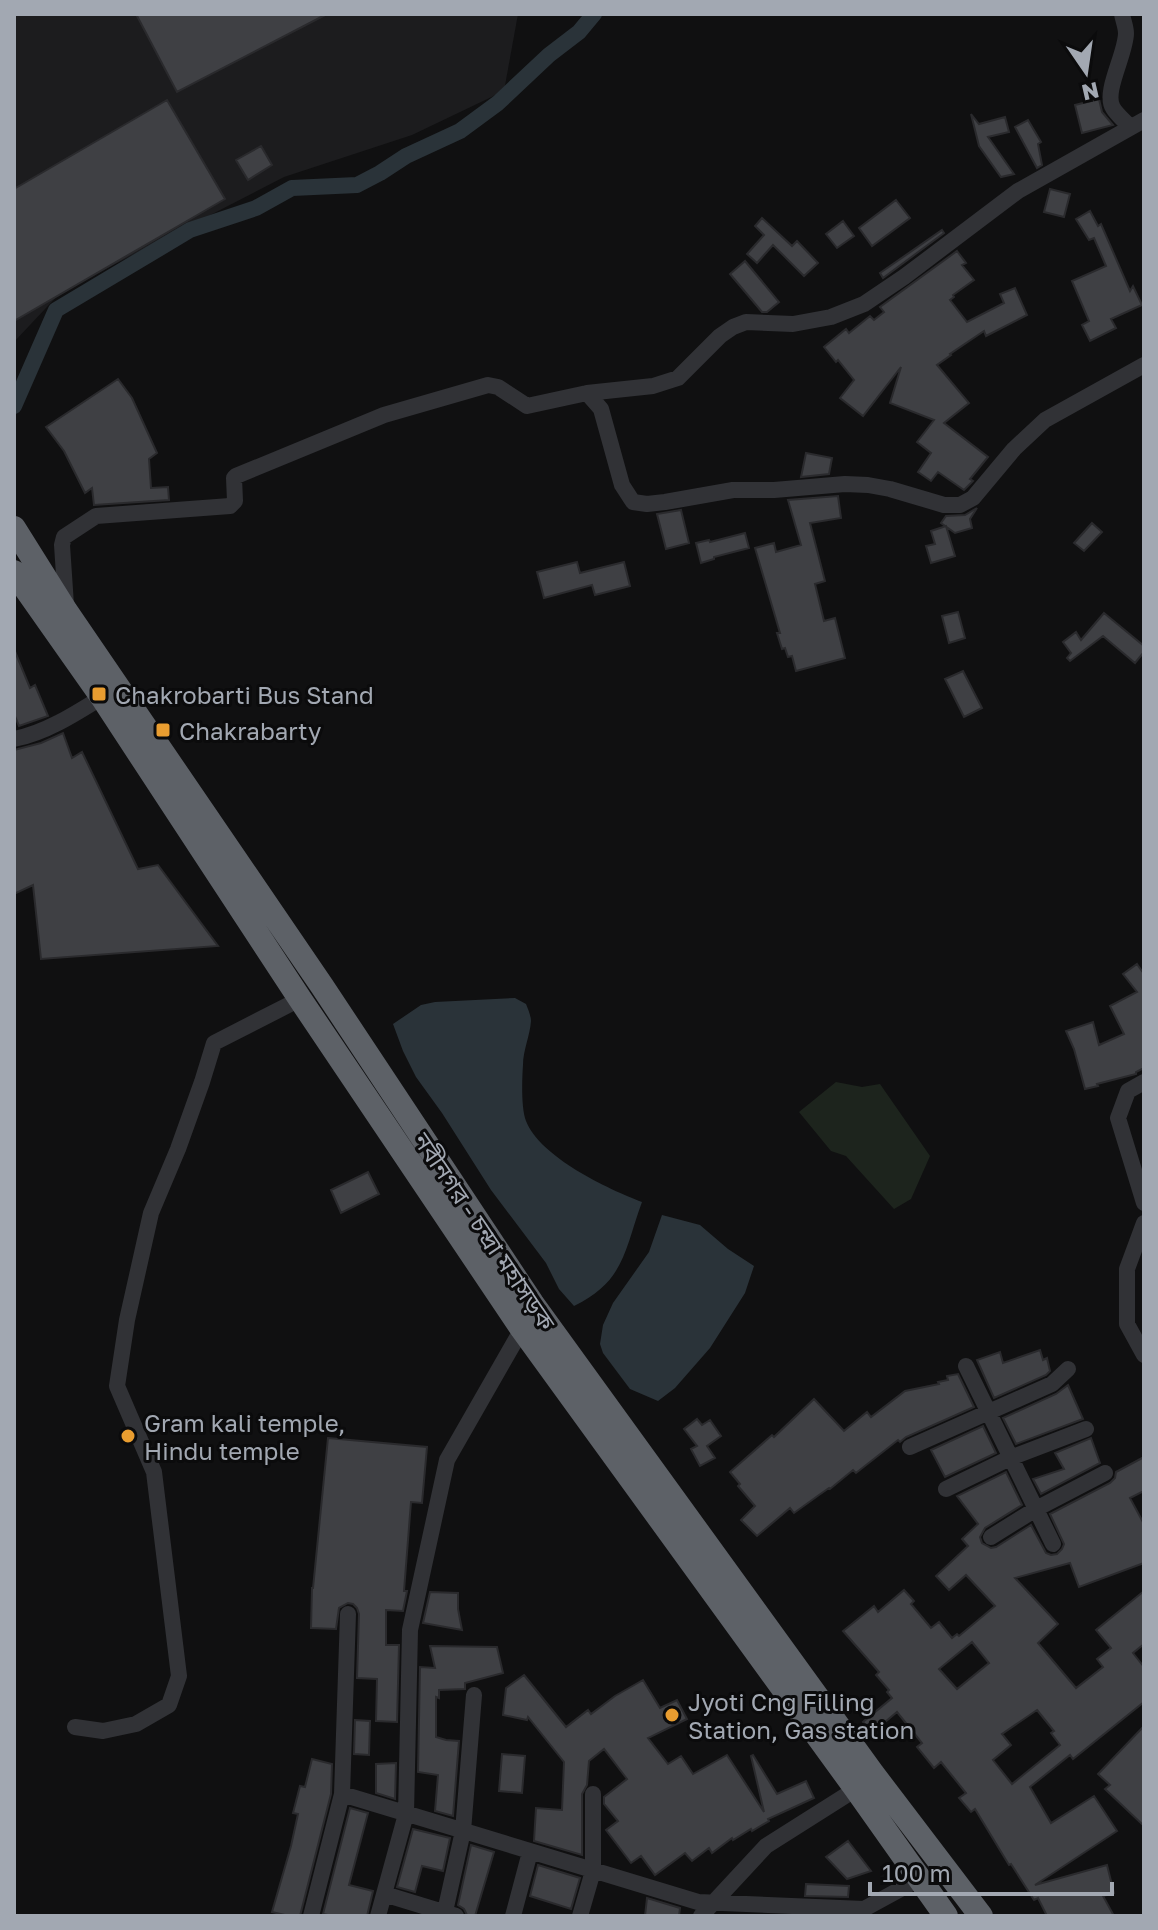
<svg xmlns="http://www.w3.org/2000/svg" width="1158" height="1930" font-family="'Golos Text','Noto Sans Bengali',sans-serif">
	<rect width="100%" height="100%" fill="#101011"/>
	<path fill="#1c1c1e" d="M14 14H518L504 91 412 135 284 177 61 292 14 342Z"/>
	<path fill="#1d241d" d="M836 1082 862 1087 880 1084 930 1156 911 1199 894 1209 846 1156 831 1151 799 1112Z"/>
	<path fill="#2a3339" d="M515 998 526 1004C528 1009 531 1016 531 1021 530 1036 523 1050 523 1065 522 1079 521 1108 526 1121 540 1157 608 1189 642 1202 624 1251 625 1281 574 1306L559 1289 546 1263 491 1190 442 1113 416 1077 403 1051 393 1024 421 1005 435 1002Z
		M662 1215 700 1225 728 1249 754 1266 745 1293 710 1348 675 1388 658 1401 630 1389 603 1353 600 1344 603 1325 613 1303 649 1252Z"/>
	<g fill="none" stroke-linecap="round" stroke-linejoin="round">
		<path stroke="#2a3339" stroke-width="16" d="M14 406 56 310 190 230 256 208 292 188 357 185 380 173 406 156 460 131 498 103 549 55 579 32 594 14"/>
	</g>
	<path fill="#3f4044" stroke="#2a2a2d" stroke-width="2" fill-rule="evenodd" d="M136 14H327L177 92Z
		M1099 99 1102 112 1113 125 1082 133 1075 105Z
		M167 100 225 199 14 321V189Z
		M971 114 979 124 1005 117 1009 132 988 137 1014 174 1001 177 979 146Z
		M1028 120 1041 142 1038 144 1042 165 1037 168 1015 127Z
		M261 146 272 165 248 180 236 160Z
		M1050 189 1070 194 1064 217 1044 212Z
		M896 200 910 218 872 246 859 228Z
		M1090 211 1098 226 1101 224 1130 291 1133 286 1142 305 1111 319 1116 328 1090 341 1082 325 1089 321 1072 281 1106 266 1094 238 1089 240 1076 219Z
		M762 218 792 246 797 241 818 263 804 276 773 245 757 263 747 254 764 235 755 226Z
		M843 221 854 236 837 248 826 234Z
		M942 230 944 233 883 278 880 273Z
		M957 251 966 263 962 265 974 280 953 295 954 297 950 300 967 322 1004 303 1000 294 1015 288 1027 315 986 336 984 331 950 354 951 355 937 365 969 403 944 423 988 457 970 479 973 481 964 490 938 472 931 481 918 472 931 453 917 442 934 420 890 403 901 367 863 416 840 398 854 380 838 360 836 362 824 347 846 329 849 333 870 316 874 320 884 312 880 307Z
		M745 261 779 302 767 312H762L730 274Z
		M118 379 132 398 157 453 149 459 151 488 168 487 169 500 94 505 92 488 85 493 64 451 46 427Z
		M806 453 832 458 829 474 801 477Z
		M838 496 841 518 810 523 825 581 815 584 824 621 835 618 845 658 796 671 792 656 788 657 785 648 782 649 777 633H780L755 548 774 543 776 552 801 545 788 500Z
		M977 508 970 519 972 528 955 533 941 523 946 516 965 515Z
		M681 510 689 543 666 549 657 514Z
		M1092 523 1102 532 1084 551 1074 543Z
		M946 526 955 556 931 563 926 546 935 544 931 531Z
		M745 533 749 548 714 557V559L701 563 696 543 709 540 710 542Z
		M577 562 580 573 624 562 630 586 595 595 592 585 544 598 537 572Z
		M958 612 965 638 949 643 942 616Z
		M1104 613 1144 646V652L1135 663 1103 636 1070 661 1067 658 1071 653 1063 642 1076 632 1081 640Z
		M14 649 30 688 35 685 48 716 19 726 14 714Z
		M963 671 982 708 964 717 945 679Z
		M63 733 72 758 82 752 138 869 158 865 218 946 41 959 33 885 14 894V750L41 743Z
		M1137 964 1144 974V1068L1136 1072V1074L1097 1084 1098 1086 1085 1089 1074 1049 1066 1031 1093 1022 1099 1045 1124 1034 1110 1006 1137 992 1123 974Z
		M368 1172 379 1194 341 1213 331 1190Z
		M1040 1350 1043 1360 1047 1358 1050 1371 1046 1375 994 1398 977 1360 1000 1352 1003 1363Z
		M958 1374 974 1407 906 1437 900 1442 898 1440 856 1473 853 1470 830 1489 829 1488 819 1495 794 1513 790 1508 757 1536 741 1520 755 1506 738 1486 740 1484 730 1472 772 1435 774 1437 814 1399 844 1431 867 1412 871 1417 905 1391 939 1384 938 1382 948 1380 947 1376Z
		M1068 1385 1083 1419 1016 1444 1003 1418 1056 1394Z
		M697 1419 702 1425 710 1420 721 1436 707 1446 715 1458 700 1466 691 1449 697 1446 684 1429Z
		M983 1426 996 1453 945 1477 931 1450Z
		M328 1438 427 1447 422 1503 411 1502 404 1591H407L403 1611 386 1610V1645H399L397 1722 376 1721 377 1679 357 1678 359 1614 357 1608 353 1604 348 1603 339 1608 336 1629 311 1628 312 1588H313Z
		M1091 1438 1100 1463 1041 1494 1033 1479 1064 1469 1055 1453Z
		M1144 1457V1491L1130 1498 1144 1524V1563L1079 1587 1070 1563 1015 1578 1058 1624 1038 1643 1076 1688 1103 1667 1097 1659 1111 1648 1096 1630 1144 1591V1644L1133 1653 1144 1667V1702L1073 1759 1070 1755 1030 1787 1051 1823 1094 1796 1117 1831 1035 1885 1107 1865 1114 1893 1103 1896 1114 1916H1047L1038 1898 1034 1900 1011 1864 1009 1865 975 1809 971 1812 959 1798 966 1793 941 1762 934 1768 917 1747 922 1743 897 1712 872 1733 863 1722 892 1698 887 1692 889 1690 876 1675 879 1672 843 1631 874 1606 878 1612 904 1590 914 1601 911 1604 931 1628 939 1622 952 1638 957 1634 959 1636 995 1606 966 1575 949 1590 936 1576 968 1546 962 1539 978 1524 957 1496 1006 1472 1022 1505 985 1528 980 1537 982 1543 991 1548 996 1547 1031 1525 1046 1553 1051 1555 1057 1554 1062 1549 1064 1544 1050 1514 1110 1483 1115 1478 1116 1472ZM972 1642 989 1663 957 1689 939 1669ZM1037 1710 1054 1731 1051 1733 1060 1745 1012 1784 993 1760 1011 1745 1002 1734Z
		M430 1592 458 1593V1609L462 1630 423 1623Z
		M430 1646 497 1647 503 1673 465 1683V1689L439 1690V1698L436 1697V1737L446 1740 459 1741 453 1816 435 1811 438 1775 418 1772 420 1667 435 1668Z
		M524 1675 566 1727 588 1710 591 1714 615 1696 643 1680 660 1708 677 1700 687 1719 648 1738 668 1764 681 1756 693 1774 727 1755 764 1812 751 1756 753 1755 777 1794 806 1781 814 1798 768 1819 769 1821 752 1831 751 1829 733 1840 732 1838 712 1853 709 1848 692 1861 685 1853 655 1875 641 1856 631 1863 606 1830 618 1821 604 1804V1797L627 1779 604 1749 589 1761 587 1785 582 1794V1855L534 1841 536 1808 562 1810 564 1762 528 1717 527 1720 503 1715 506 1688Z
		M355 1720 370 1721 369 1755 354 1754Z
		M1144 1726V1826L1105 1789 1110 1785 1098 1774Z
		M502 1754 525 1756 522 1793 499 1791Z
		M312 1759 332 1764 331 1794 300 1916H289L272 1912 291 1846 298 1814 293 1813 300 1786 305 1787Z
		M396 1763 395 1799 376 1793V1764Z
		M350 1808 368 1813 349 1885 373 1891 367 1916H332L323 1914Z
		M413 1829 450 1838 443 1871 422 1866 415 1892 397 1887Z
		M848 1841 871 1871 847 1879 826 1857Z
		M471 1845 494 1852 475 1916 467 1915 464 1909 458 1905Z
		M538 1865 580 1878 571 1909 530 1896Z
		M806 1884 849 1886 848 1897 805 1896Z
		M647 1898 680 1908 679 1916H645Z"/>
	<g fill="none" stroke-linecap="round" stroke-linejoin="round">
		<path stroke="#313236" stroke-width="16" d="M1122 14C1123 20 1126 27 1126 33 1126 54 1103 92 1113 108 1117 115 1125 121 1130 127
			M587 393 601 409 622 485 633 502 647 504 665 502 733 490H774L845 484 868 485 890 489 944 505H960L973 498 1014 449 1045 420 1144 365
			M66 605 62 545 64 537 96 516 230 506 235 501 234 478 236 476 384 415 488 385 498 387 527 406 587 393 653 386 678 378 720 336 733 327 746 322 793 324 831 317 864 304 904 277 1018 191 1144 120
			M14 739C45 733 75 714 102 697
			M1144 1082 1128 1091 1118 1118 1144 1203
			M1144 1223 1127 1269V1324L1144 1355
			M966 1366 1053 1544
			M910 1447 1052 1384 1068 1369
			M946 1489 1010 1458 1086 1429
			M991 1537 1036 1509 1105 1473
			M75 1727 103 1731 136 1724 169 1705 179 1676 154 1472 117 1386 127 1320 151 1213 178 1149 202 1082 214 1043 300 999
			M342 1794 698 1902 864 1909 919 1879
			M384 1894 456 1916
			M311 1916 342 1794 348 1614
			M378 1916 406 1814 410 1630 447 1460 522 1329
			M444 1916 463 1831 474 1695
			M513 1916 530 1852
			M580 1916 593 1871V1794
			M701 1916 766 1846 856 1789"/>
		<path stroke="#5d6167" stroke-width="24" d="M14 528 66 611 322 986 532 1303 873 1774 981 1916
			M14 572 102 697 300 999 522 1329 856 1789 946 1916"/>
	</g>
	<g fill="#e99d30" stroke="#0b0b0c" stroke-width="3">
		<rect x="91" y="686" width="16" height="16" rx="4"/>
		<rect x="155" y="722" width="16" height="16" rx="4"/>
		<circle cx="128" cy="1436" r="8"/>
		<circle cx="672" cy="1715" r="8"/>
	</g>
	<g text-anchor="middle" dominant-baseline="central" stroke-width="6" stroke-linejoin="round" paint-order="stroke">
		<g font-size="24" fill="#a2a8b2" stroke="#0b0b0c" text-anchor="start">
			<text x="115" y="694">Chakrobarti Bus Stand</text>
			<text x="179" y="730">Chakrabarty</text>
			<text x="144" y="1422">Gram kali temple,<tspan x="144" dy="28">Hindu temple</tspan></text>
			<text x="688" y="1701">Jyoti Cng Filling<tspan x="688" dy="28">Station, Gas station</tspan></text>
		</g>
		<g font-size="24" fill="#a2a8b2" stroke="#0b0b0c">
			<text transform="translate(485 1231) rotate(56)">নবীনগর - চন্দ্রা মহাসড়ক</text>
		</g>
	</g>
	<rect width="1158" height="1930" fill="none" stroke="#a2a8b2" stroke-width="32"/>
	<g transform="translate(1086 72) rotate(167)" stroke="#0b0b0c" stroke-width="6" paint-order="stroke">
	<path d="M0-6L14 30L0 20L-14 30Z" fill="#a2a8b2"/>
	<text y="-12" font-size="22" font-weight="bold" text-anchor="middle" fill="#a2a8b2">N</text>
	</g>
	<path d="M870 1882v12h242v-12" fill="none" stroke="#a2a8b2" stroke-width="4"/>
	<text x="882" y="1882" font-size="24" fill="#a2a8b2" stroke="#0b0b0c" stroke-width="6" paint-order="stroke">100 m</text>
</svg>
